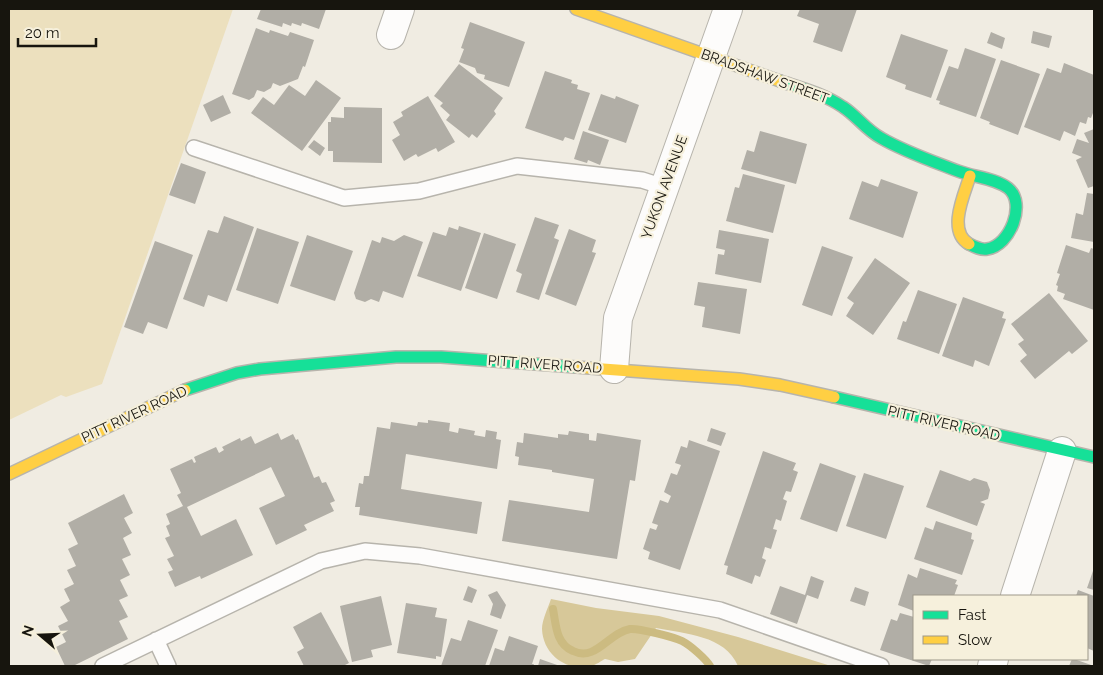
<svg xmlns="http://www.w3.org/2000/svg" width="1103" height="675" font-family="Raleway,sans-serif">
	<rect width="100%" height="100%" fill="#f0ece2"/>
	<path fill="#ece0be" d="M9 9H233L102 384 66 397 61 395 9 420Z"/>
	<path fill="#d7c899" d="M551 599 596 608 659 616 738 637 831 666H738C725 635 685 634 656 628L635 659 618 662 605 659C601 661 596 665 591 666 567 672 543 655 542 629 542 620 548 608 551 599Z"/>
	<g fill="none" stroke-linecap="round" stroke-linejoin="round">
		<path stroke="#ccbb81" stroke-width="8" d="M553 609C556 625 556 644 573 651 596 662 608 633 630 629 638 628 674 637 682 641 690 645 706 659 710 666"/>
	</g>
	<path fill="#b1aea6" d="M261 9H326L319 29 302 23 301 26 292 23 291 26 283 23 282 27 257 19Z
		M800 9H857L842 52 813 42 819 24 797 16Z
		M470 22 525 42 509 87 484 79 485 75 477 73 475 68 459 62 464 49 461 48Z
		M256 28 269 33 270 30 288 36 290 32 314 40 305 67 303 66 298 79 280 86 273 83 271 88 264 92 257 90 254 97 249 100 232 94Z
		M1033 31 1052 36 1049 48 1031 43Z
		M991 32 1005 38 1002 49 987 43Z
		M901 34 948 50 931 98 905 89 906 85 886 77Z
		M965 48 996 59 976 117 939 104 940 101 936 100 949 66 958 69Z
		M1001 60 1040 74 1018 135 989 124 990 122 980 118Z
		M1064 63 1094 75V114L1093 113 1091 118 1088 117 1086 124 1080 122 1075 136 1064 131 1060 141 1024 127 1047 68 1061 73Z
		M459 64 503 98 494 111 496 114 477 138 472 134 469 138 446 120 450 115 440 106 443 103 434 96Z
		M545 71 572 80 571 83 578 85 577 89 590 93 574 140 565 137 563 141 525 128Z
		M316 80 341 98 302 151 251 113 263 97 274 105 289 85 305 96Z
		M601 94 615 99 616 96 639 105 626 143 588 130Z
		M223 95 231 113 211 122 203 105Z
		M428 96 455 142 438 152 436 148 418 157 416 154 404 161 392 140 400 135 393 122 403 116 401 112Z
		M344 107 382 108V163L333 162V151H328V122H331V117L344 118Z
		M1094 129V186L1088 188 1076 160 1082 157 1072 153 1077 139 1089 143 1084 133Z
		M583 131 609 140 600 165 588 160 587 163 574 159Z
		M760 131 807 144 796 184 741 169 747 150 754 152Z
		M314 140 325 148 320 156 308 147Z
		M181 163 206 172 195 204 169 195Z
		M743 174 785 185 773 233 726 221 735 187 739 188Z
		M881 179 918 192 903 238 849 219 862 181 878 187Z
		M1087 193 1094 194V242L1071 238 1076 213 1083 215Z
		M224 216 254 227 227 302 208 295 204 307 183 299 208 230 218 233Z
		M535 217 559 225 554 238 559 240 539 300 516 292 522 274 516 271Z
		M459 226 481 233 461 291 417 276 433 232 446 236 449 227 458 230Z
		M257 228 299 242 278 304 236 290Z
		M569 229 596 240 592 252 596 253 576 306 545 294Z
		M719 230 769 239 761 283 715 274 718 254 724 255 725 250 716 248Z
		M484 233 516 244 497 299 465 288Z
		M307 235 353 251 335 301 290 286Z
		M404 235 423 242 403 298 383 291 379 302 371 299 365 302 356 299 354 293 372 240 380 243 382 237 394 241Z
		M155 241 193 255 167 329 148 322 143 334 124 327Z
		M1066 245 1089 253 1091 248 1094 249V310L1063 299 1065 294 1057 291 1058 286 1056 285 1060 274 1057 273Z
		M822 246 853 257 832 316 802 305Z
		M875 258 910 283 873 335 846 316 854 303 847 298Z
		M698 282 747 289 740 334 702 327 705 307 694 305Z
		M918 290 957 304 939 354 897 339 903 321 906 322Z
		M1049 293 1088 341 1072 354 1069 351 1035 379 1020 361 1027 355 1018 344 1024 340 1011 324Z
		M963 297 1004 312 1002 318 1006 319 989 366 975 360 973 367 942 356Z
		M428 420 450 423 449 431 458 433 459 428 475 431 474 435 485 437 486 430 497 432 496 439 501 440 497 469 406 454 401 489 482 502 477 534 359 515 360 507H355L359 483 363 484 364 476H369L377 427 390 429 391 422 417 426 418 422 428 423Z
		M711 428 726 433 721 446 707 441Z
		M569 431 589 434V440L596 441 597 433 641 440 635 481 630 480 617 559 502 541 509 500 589 512 594 479 552 472V470L518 465 519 457 515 456 517 442 523 443 524 433 558 438V434L568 435Z
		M278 433 281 440 293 434 296 440 298 439 314 478 319 476 322 483 326 482 335 501 330 503 334 511 304 525 307 530 276 545 259 508 285 496 271 467 187 507 201 536 236 519 253 555 201 579 200 576 175 587 168 572 173 570 167 559 174 556 165 538 170 536 166 526 170 524 166 514 183 506 177 495 181 493 170 469 192 459 194 463 196 462 194 457 216 447 219 453 224 450 222 447 240 438 241 441 251 436 255 444Z
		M689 440 720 451 680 570 648 559 650 552 643 549 650 528 656 530 658 525 652 523 660 500 668 503 671 496 664 492 671 473 677 475 681 465 675 463 681 446 687 448Z
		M763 451 796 463 793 470 798 472 791 492 786 491 783 499 787 501 781 521 776 519 773 529 777 530 771 549 765 547 762 558 766 560 760 577 755 575 752 584 726 574 728 566 724 565Z
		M820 463 856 476 837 532 800 519Z
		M940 470 970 481 974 478 987 482 990 490 988 499 980 502 985 504 977 526 926 507Z
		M864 473 904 486 886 539 846 526Z
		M124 494 133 513 124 518 132 533 123 538 131 555 122 559 130 575 120 580 128 596 119 600 128 617 119 621 128 639 73 666H65L56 647 66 642 58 626 68 621 60 607 70 601 64 589 74 584 67 570 76 566 68 549 78 544 68 523Z
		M936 521 972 533 971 539 974 540 962 575 914 559 925 527 933 530Z
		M920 568 957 580 955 584 958 585 954 596H914V611L898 605 908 574 917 578Z
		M1094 568V590L1087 588Z
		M811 576 824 581 818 599 807 595 797 624 770 614 780 586 805 595Z
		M468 586 477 590 472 603 463 600Z
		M855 587 869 592 865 606 850 601Z
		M1078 590 1094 596V651L1087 648V596H1076Z
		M497 591 506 605 501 619 490 615 493 604 488 595Z
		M381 596 392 645 371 650 373 657 352 662 340 606Z
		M406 603 437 608 435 617 447 619 441 657 436 656V659L397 653Z
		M321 612 349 663 343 666H304L297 652 304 648 293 627Z
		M900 613 914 617V659H932L929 666 880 650 891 619 897 621Z
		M468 620 498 630 485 666H441L451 638 461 641Z
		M509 636 538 646 532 664H534L533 666H489L495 648 504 651Z
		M540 659 560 666H538Z
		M1072 659H1074L1094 666H1069Z"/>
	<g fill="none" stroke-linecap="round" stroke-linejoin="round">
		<defs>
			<path id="lane" d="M194 148 344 198 419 191 517 166 642 180 664 187
				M156 640 168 666
				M103 666 321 561 365 551 420 556 720 610 881 666"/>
			<path id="street" d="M391 35 400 9
				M614 369 618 318 728 9
				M1015 596 1062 451
				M992 666 994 659"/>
			<path id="fast" d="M780 81C801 88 824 94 843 107 857 116 866 130 881 138 905 152 932 161 958 171 973 177 995 178 1008 188 1027 203 1010 246 987 249 981 250 975 247 969 244
				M185 390 237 373 260 369 396 357H441L576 367
				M834 397 1094 457"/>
			<path id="slow" d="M576 9 780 81
				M969 244C947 231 964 195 970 176
				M576 367 739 379 780 385 834 397
				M9 474 185 390"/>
		</defs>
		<use href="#lane" stroke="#b7b4ac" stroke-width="18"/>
		<use href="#street" stroke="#b7b4ac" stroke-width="30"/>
		<use href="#fast" stroke="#b7b4ac" stroke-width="14"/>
		<use href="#slow" stroke="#b7b4ac" stroke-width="14"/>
		<use href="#lane" stroke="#fdfcfb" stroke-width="15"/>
		<use href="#street" stroke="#fdfcfb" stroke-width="28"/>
		<use href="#fast" stroke="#16e098" stroke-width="11"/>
		<use href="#slow" stroke="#ffcf43" stroke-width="11"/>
	</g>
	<g text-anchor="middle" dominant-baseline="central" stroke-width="4.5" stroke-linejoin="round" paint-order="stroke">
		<g font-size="14" fill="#17150e" stroke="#f6f0dc">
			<text transform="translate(765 76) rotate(20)">BRADSHAW STREET</text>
			<text transform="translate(664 187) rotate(-70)">YUKON AVENUE</text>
			<text transform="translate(545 364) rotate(4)">PITT RIVER ROAD</text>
			<text transform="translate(134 414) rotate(-25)">PITT RIVER ROAD</text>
			<text transform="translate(944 423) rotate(13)">PITT RIVER ROAD</text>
		</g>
	</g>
	<rect width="1103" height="675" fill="none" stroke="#17150e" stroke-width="20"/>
	<rect x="913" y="595" width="175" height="65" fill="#f6f0dc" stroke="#9d988a"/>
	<rect x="923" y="611" width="25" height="8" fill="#16e098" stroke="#9d988a"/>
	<text x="958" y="620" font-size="15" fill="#17150e">Fast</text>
	<rect x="923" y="636" width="25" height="8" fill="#ffcf43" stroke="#9d988a"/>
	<text x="958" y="645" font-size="15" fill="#17150e">Slow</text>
	<g transform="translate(40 635) rotate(289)" stroke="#f6f0dc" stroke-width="4" paint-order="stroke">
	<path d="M0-4L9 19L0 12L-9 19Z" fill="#17150e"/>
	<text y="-8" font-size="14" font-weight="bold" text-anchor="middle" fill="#17150e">N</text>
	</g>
	<path d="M18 38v8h78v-8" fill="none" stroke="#17150e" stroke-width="2.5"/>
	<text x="25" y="38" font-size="15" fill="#17150e" stroke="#f6f0dc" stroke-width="4" paint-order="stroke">20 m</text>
</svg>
